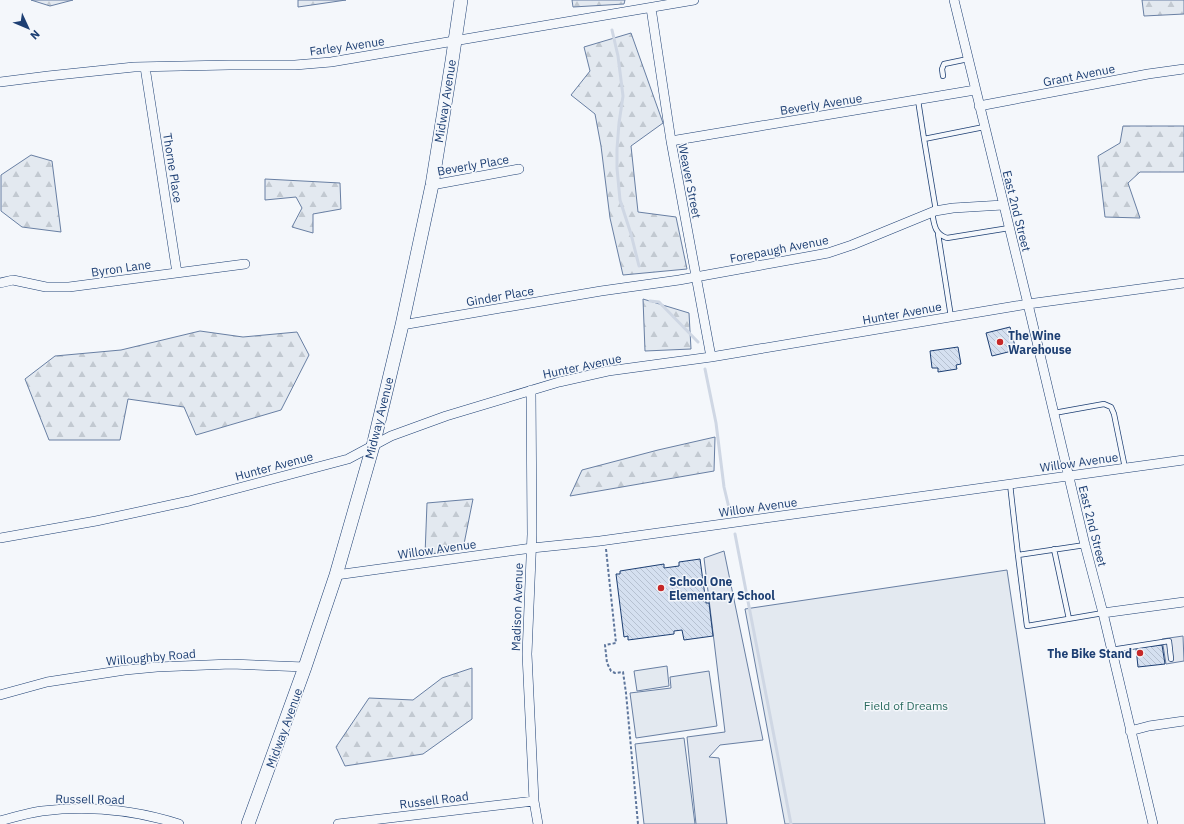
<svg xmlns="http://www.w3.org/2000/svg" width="1184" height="824" font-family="'IBM Plex Sans',sans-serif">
	<defs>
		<pattern id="forest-firs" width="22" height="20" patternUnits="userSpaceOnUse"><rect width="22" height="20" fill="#e3e9f0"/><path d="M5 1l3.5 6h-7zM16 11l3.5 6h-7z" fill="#c2c9d1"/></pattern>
		<pattern id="building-back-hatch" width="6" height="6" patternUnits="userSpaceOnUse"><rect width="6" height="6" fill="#d5e0f0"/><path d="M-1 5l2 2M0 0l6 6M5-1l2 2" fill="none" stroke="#b6c1d1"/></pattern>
	</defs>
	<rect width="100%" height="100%" fill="#f4f7fb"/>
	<path fill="#e3e9f0" stroke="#687fa3" d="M1007 570 1045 824H785L745 609Z
		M667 666 669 686 637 691 634 671Z
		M709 671 717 726 636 738 630 693 671 688 670 677Z
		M684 738 695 824H644L635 744Z"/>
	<path fill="url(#forest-firs)" stroke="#687fa3" d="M31 0H73L50 6Z
		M298 0H346L298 7Z
		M572 0H625L624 4 573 7Z
		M1142 0H1184V14L1144 16Z
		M631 33 663 123 631 146 638 212 676 217 687 269 623 275 610 218 601 146 595 114 571 95 590 71 584 47Z
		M1123 126H1184V172H1140L1128 183 1140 218 1105 217 1098 156 1120 143Z
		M31 155 52 161 61 232 22 227 1 211V175Z
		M265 179 340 183 341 209 313 214V233L292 227 302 208 296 197 265 200Z
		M643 299 689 313 691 349 645 351Z
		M200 331 243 337 297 332 309 355 281 410 196 435 184 407 128 399 120 440H49L25 379 55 356 121 350Z
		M715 437 714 471 570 496 582 470 658 450Z
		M473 499 463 549 425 555 427 503Z
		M472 668V719L423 754 345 766 336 747 369 698 413 700 442 678Z"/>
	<path fill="#e3e8f0" stroke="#687fa3" d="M724 551 763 740 720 745 709 757 719 758 727 824H696L687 737 725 732 704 558Z
		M1183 636 1184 661 1166 664 1162 639Z"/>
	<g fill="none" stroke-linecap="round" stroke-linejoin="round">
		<path stroke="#cfd7e4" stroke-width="3" d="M612 30 618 56 623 96 619 123 617 149V168L620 200 631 234 639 266
			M650 301 659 302 698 342
			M705 369 716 423 724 487 729 508
			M735 534 791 824"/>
	</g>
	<path fill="url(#building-back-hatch)" stroke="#1d3f73" d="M1010 327 1016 350 992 356 986 333Z
		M958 347 961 364 956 365 957 369 938 372V368H932L930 351Z
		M700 559 706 603H709L713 636 684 640 682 630 674 631V634L628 640V636L624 637 616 574H620V571L664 564V568L679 566V562Z
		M1162 645 1165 664 1138 667 1136 648Z"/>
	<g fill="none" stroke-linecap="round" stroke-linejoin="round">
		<defs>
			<path id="lane" d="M943 76 942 69 944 64 968 59
				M918 100 924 139
				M936 211 924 139 984 127
				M932 212C934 223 934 234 947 238L1009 228
				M938 234 951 317
				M1054 413 1104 404 1111 407 1114 414 1125 468
				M1010 484 1018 555 1085 545
				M1054 549 1069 619
				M1018 555 1027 626 1103 613
				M1111 650 1169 641 1171 659"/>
			<path id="street" d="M954 0 1028 304 1085 545 1103 613 1153 824
				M651 8 671 141 711 357
				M145 67 177 273
				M0 82 48 76 134 67 229 65H295L331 62 694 0
				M979 106 1148 74 1184 69
				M671 141 975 90
				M432 185 519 169
				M0 283 13 280 46 287H69L245 264
				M402 325 601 291 679 280 828 253 852 245 935 211 953 208 1003 205
				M531 390 532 534 527 654 534 801 538 824
				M0 538 96 521 189 501 348 459 391 436 446 416 559 382 608 371 711 357 1028 304 1184 283
				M336 575 532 548 600 541 1184 460
				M1103 613 1184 602
				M0 695 47 682 125 670 157 667 231 664 305 667
				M1130 731 1149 726 1184 721
				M0 821C14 817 28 813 42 811 89 805 135 810 179 824
				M338 824 534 801"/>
			<path id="secondary" d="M248 824 305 667 336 575 373 446 402 325 432 185 452 61 461 0"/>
		</defs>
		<use href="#lane" stroke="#1d3f73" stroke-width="6"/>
		<use href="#street" stroke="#1d3f73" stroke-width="10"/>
		<use href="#secondary" stroke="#1d3f73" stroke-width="14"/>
		<path stroke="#5e769c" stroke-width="2" stroke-dasharray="3 2" stroke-linecap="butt" d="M606 549 616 643 605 645 607 663 611 671 615 673 623 672 626 693 638 824"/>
		<use href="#lane" stroke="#f4f7fb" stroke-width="4.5"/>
		<use href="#street" stroke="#f4f7fb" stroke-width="9"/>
		<use href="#secondary" stroke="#f4f7fb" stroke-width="13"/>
	</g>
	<g fill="#c62828" stroke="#f4f7fb" stroke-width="1.5">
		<circle cx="1000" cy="342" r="4"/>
		<circle cx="661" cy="588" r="4"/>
		<circle cx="1140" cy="653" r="4"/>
	</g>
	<g text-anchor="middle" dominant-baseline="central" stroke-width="3" stroke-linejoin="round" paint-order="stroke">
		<g font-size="12" fill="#1d3f73" stroke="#f4f7fb">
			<text transform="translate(347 46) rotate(-8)">Farley Avenue</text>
			<text transform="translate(1079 75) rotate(-11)">Grant Avenue</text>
			<text transform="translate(445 101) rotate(-81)">Midway Avenue</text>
			<text transform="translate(821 104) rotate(-9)">Beverly Avenue</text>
			<text transform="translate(473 165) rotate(-10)">Beverly Place</text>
			<text transform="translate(173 168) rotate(81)">Thorne Place</text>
			<text transform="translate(690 181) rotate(79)">Weaver Street</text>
			<text transform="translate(1017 211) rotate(76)">East 2nd Street</text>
			<text transform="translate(779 249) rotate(-11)">Forepaugh Avenue</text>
			<text transform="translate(121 268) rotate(-8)">Byron Lane</text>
			<text transform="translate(500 296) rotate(-10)">Ginder Place</text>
			<text transform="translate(902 313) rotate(-10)">Hunter Avenue</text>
			<text transform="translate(582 366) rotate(-12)">Hunter Avenue</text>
			<text transform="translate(379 418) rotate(-76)">Midway Avenue</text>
			<text transform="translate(1079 462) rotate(-8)">Willow Avenue</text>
			<text transform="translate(274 466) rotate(-15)">Hunter Avenue</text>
			<text transform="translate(758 507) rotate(-8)">Willow Avenue</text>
			<text transform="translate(1093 526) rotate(76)">East 2nd Street</text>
			<text transform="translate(437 549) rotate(-8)">Willow Avenue</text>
			<text transform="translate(517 607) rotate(-88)">Madison Avenue</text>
			<text transform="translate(151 657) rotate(-5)">Willoughby Road</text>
			<text transform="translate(284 728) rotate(-70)">Midway Avenue</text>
			<text transform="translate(90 799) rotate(1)">Russell Road</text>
			<text transform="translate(434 800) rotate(-7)">Russell Road</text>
		</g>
		<g font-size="12" font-weight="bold" fill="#1d3f73" stroke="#f4f7fb" text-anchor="start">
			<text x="1008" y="335">The Wine<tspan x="1008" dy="14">Warehouse</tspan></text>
			<text x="669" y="581">School One<tspan x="669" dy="14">Elementary School</tspan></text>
			<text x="1132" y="653" text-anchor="end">The Bike Stand</text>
		</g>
		<g font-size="12" fill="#2c6c60" stroke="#f4f7fb">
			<text x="906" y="705">Field of Dreams</text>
		</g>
	</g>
	<g transform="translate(28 28) rotate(134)" stroke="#f4f7fb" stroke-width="3" paint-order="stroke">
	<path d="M0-3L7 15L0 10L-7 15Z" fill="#1d3f73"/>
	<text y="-6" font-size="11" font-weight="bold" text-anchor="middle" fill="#1d3f73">N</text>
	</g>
</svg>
